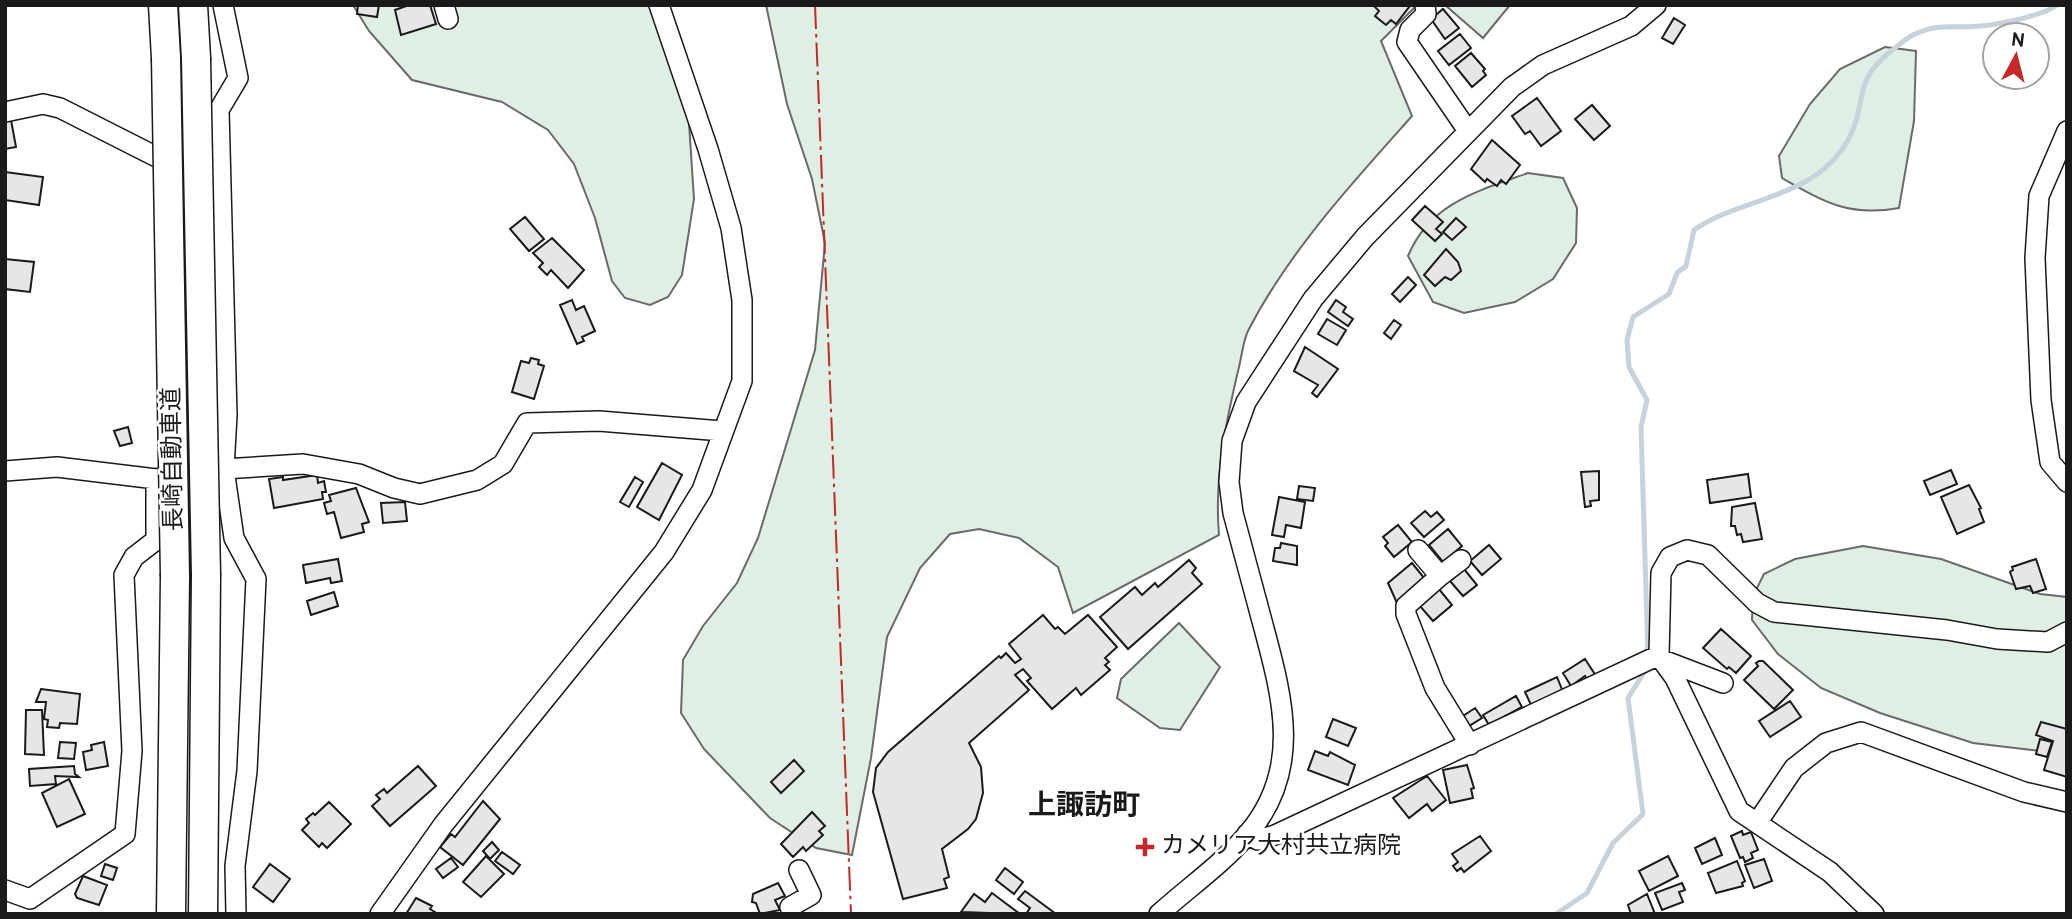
<svg xmlns="http://www.w3.org/2000/svg" width="2072" height="919" font-family="Overpass,'Noto Sans JP',sans-serif">
	<rect width="100%" height="100%" fill="#fff"/>
	<path fill="#e0efe3" stroke="#6a6a6a" stroke-width="2" d="M353 5H657L689 123 694 199 682 275 668 297 650 305 625 298 612 281 595 218 574 164 548 130 502 102 412 80 369 31Z
		M766 5H1417L1381 41 1412 116C1353 182 1289 251 1248 331 1243 341 1242 355 1239 367 1226 421 1214 479 1219 535L1073 613 1058 567 1019 538 979 529 950 534 920 568 887 637 871 758 852 855 816 848 770 818 704 749 681 713 683 660 703 626 737 583 758 538 815 350 825 243 812 179 787 104Z
		M1445 5H1510L1483 38Z
		M1885 47 1916 51 1914 121 1899 208C1849 217 1824 202 1782 178L1779 156 1810 104 1840 69Z
		M1528 173 1563 178 1577 208 1576 243 1553 279 1515 302 1464 313 1433 302 1408 256C1430 203 1478 191 1528 173Z
		M1863 546 1941 559 2040 594 2067 597V754L1973 743 1880 713 1821 688 1778 654 1752 620 1753 596 1764 574 1795 559Z
		M1179 623 1220 667 1180 730 1160 728 1117 698 1121 679Z"/>
	<g fill="none" stroke-linecap="round" stroke-linejoin="round">
		<path stroke="#c6d2dc" stroke-width="5" d="M1648 657 1641 427 1647 400 1629 367 1627 340 1633 317 1669 294 1677 273 1686 266 1694 230C1743 196 1814 200 1848 140 1869 102 1850 84 1891 51 1898 46 1905 39 1913 35 1941 22 1953 29 1981 26 2000 24 2042 16 2057 5
			M1556 914 1587 893 1613 843 1643 814 1628 698 1648 666"/>
	</g>
	<path fill="#e6e6e6" stroke="#1a1a1a" stroke-width="2" d="M358 5H379L377 17 357 14Z
		M409 5H430L436 24 401 35 395 10Z
		M1373 5H1407L1409 7 1396 24 1391 20 1386 25 1375 16 1379 11Z
		M1443 9 1459 28 1445 39 1431 19Z
		M1674 18 1685 25 1673 44 1662 38Z
		M1460 34 1471 48 1449 65 1438 51Z
		M1471 53 1485 69 1483 71 1486 75 1472 87 1455 66Z
		M1537 98 1561 131 1541 146 1530 131 1525 134 1512 116Z
		M1592 105 1610 126 1594 140 1575 119Z
		M11 120 16 147 5 149V121Z
		M1492 140 1520 165 1506 184 1501 180 1497 186 1487 179 1485 182 1471 169Z
		M5 172 43 177 39 205 5 200Z
		M1425 206 1443 222 1436 229 1442 234 1435 241 1412 220Z
		M525 217 544 239 529 251 510 229Z
		M1456 218 1466 227 1452 240 1443 232Z
		M552 238 584 270 568 288 551 270 547 275 539 267 543 263 533 253Z
		M1446 249 1458 262 1461 271 1451 280 1445 277 1435 286 1424 275Z
		M5 259 34 262 30 292 5 289Z
		M1408 277 1416 285 1400 302 1392 294Z
		M572 300 576 310 584 306 595 331 582 337 584 341 577 344 560 305Z
		M1336 300 1346 307 1343 312 1353 319 1348 326 1328 312Z
		M1327 319 1346 330 1337 345 1318 334Z
		M1394 320 1401 325 1391 339 1384 333Z
		M1305 347 1338 369 1317 397 1312 393 1318 385 1294 371Z
		M531 358 539 360 538 364 544 366 534 399 512 392 521 361 529 363Z
		M128 427 132 443 120 446 114 431Z
		M662 463 682 475 659 520 637 507Z
		M1951 470 1957 484 1930 495 1924 481Z
		M1599 471V500L1590 501 1591 506 1585 507 1581 472Z
		M1748 474 1751 497 1710 503 1707 480Z
		M317 475 318 483 324 481 326 492H322L323 499 274 508 269 479 283 477V480Z
		M635 477 643 482 629 507 620 502Z
		M1969 485 1981 508 1979 509 1984 522 1957 534 1941 497Z
		M1299 486 1315 488 1313 501 1297 499Z
		M356 488 369 522 362 524 364 532 341 538 334 512 327 514 324 503 331 501 329 495Z
		M1279 497 1305 502 1301 528 1286 525 1284 537 1272 535Z
		M405 502 407 521 383 523 381 503Z
		M1755 503 1762 539 1743 542 1741 534 1737 535 1735 526H1731L1732 507Z
		M1425 511 1431 517 1437 512 1444 520 1424 537 1411 523Z
		M1398 525 1412 542 1394 557 1385 546 1388 543 1383 537Z
		M1448 529 1462 546 1443 562 1429 545Z
		M1281 543 1297 546V565L1273 561 1275 548H1280Z
		M1489 545 1501 559 1482 575 1470 561Z
		M338 559 342 581 331 583 330 578 306 583 303 565Z
		M2036 559 2046 589 2033 593 2030 586 2016 589 2010 572 2013 570 2012 567Z
		M1189 560 1196 568 1192 573 1202 584 1128 649 1100 617 1135 587 1142 595 1155 583 1158 587Z
		M1412 563 1425 579 1397 603 1388 583Z
		M1464 569 1477 585 1463 596 1450 581Z
		M1439 589 1452 605 1433 621 1419 605Z
		M334 592 338 606 311 615 307 601Z
		M1043 615 1055 629 1058 627 1065 634 1088 615 1117 647 1105 658 1109 662 1105 665 1110 670 1081 695 1076 688 1052 709 1027 681 1031 678 1023 669 1015 675 1029 690 969 743 981 767 983 793 976 819 968 829 942 849 949 877 944 879 947 888 903 899 873 792 876 768 888 752 999 656 1001 658 1006 653 1015 663 1021 659 1009 644Z
		M1721 629 1751 656 1736 673 1729 667 1727 669 1703 648Z
		M1585 659 1596 676 1588 681 1585 676 1571 686 1563 673Z
		M1759 661H1763L1793 690 1774 709 1744 680 1758 666 1756 663Z
		M1557 677 1563 692 1532 707 1525 692Z
		M41 689 80 694 77 724 60 723 59 728 47 727 48 720 44 719 46 702H36Z
		M1516 696 1522 707 1489 725 1483 715Z
		M1790 701 1801 717 1770 737 1759 721Z
		M1475 708 1482 718 1469 726 1463 716Z
		M26 710H42L44 755 25 754Z
		M1333 719 1356 728 1348 746 1326 737Z
		M2041 722 2067 729V777L2044 770 2053 741 2036 735Z
		M2040 739 2052 742 2047 757 2036 754Z
		M60 742 76 743 74 759 58 758Z
		M104 742 108 766 86 770 83 752 92 750 91 745Z
		M1315 751 1328 756 1330 752 1355 765 1348 785 1308 770Z
		M794 760 804 771 781 793 771 782Z
		M1467 765 1474 788 1471 789 1473 798 1450 803 1443 770Z
		M74 766 75 774 79 777 55 776 56 784 30 786 29 769Z
		M418 766 436 786 390 826 372 806 380 799 376 795 384 789 387 793Z
		M1427 776 1446 800 1432 811 1427 804 1409 818 1393 798Z
		M69 779 85 814 57 827 42 793Z
		M483 801 500 819 463 865 440 847 451 834 455 837Z
		M329 802 351 824 327 848 322 843 319 847 302 830 309 823 306 819 313 813 315 815Z
		M812 812 825 826 819 831 823 835 806 851 803 847 793 857 781 844Z
		M1742 831 1743 835 1751 832 1758 850 1751 853 1753 858 1745 862 1743 857 1740 858 1731 836Z
		M1480 836 1491 851 1464 872 1461 868 1457 871 1453 866 1458 862 1452 854Z
		M1715 838 1722 855 1702 864 1695 848Z
		M492 842 499 850 490 859 483 851Z
		M502 852 520 865 513 874 495 861Z
		M486 856 504 874 481 897 463 882Z
		M1668 856 1678 876 1649 891 1639 871Z
		M451 858 458 867 443 878 436 869Z
		M1764 859 1772 881 1754 888 1745 865Z
		M1737 861 1745 881 1742 883 1743 886 1716 893 1708 873Z
		M105 864 117 868 113 880 101 876Z
		M270 864 290 879 273 902 253 887Z
		M1005 868 1023 882 1014 894 996 880Z
		M83 876 107 885 99 905 77 898 75 894Z
		M778 883 785 896 775 900 780 910 760 914 756 903 752 902 753 894Z
		M1682 883 1685 890 1679 892 1683 902 1662 910 1655 893Z
		M1025 891 1056 914H1026L1030 908 1018 899Z
		M992 893 1020 914 961 912 974 894 985 902Z
		M1647 894 1655 914H1631L1628 905Z
		M416 898 432 906 430 909 438 914H406Z"/>
	<g fill="none" stroke-linecap="round" stroke-linejoin="round">
		<defs>
			<path id="minor" d="M223 5 238 78 219 110 227 415 224 469 234 538 256 579 247 771 235 866 236 914
				M444 5 448 19
				M1425 5 1426 14 1410 30 1407 42 1468 131
				M5 112 43 104 60 108 206 182
				M2067 131 2039 196 2035 258 2041 400 2050 462 2067 482
				M5 471 57 467 156 479 224 469 303 464 359 474 394 488 420 494 477 480 503 464 527 423 599 421 722 431
				M1418 550 1440 576 1406 606V614L1435 688 1470 745
				M1440 576 1461 560
				M1757 823 1794 768 1826 743 1861 732 2024 792 2067 802
				M1247 834 1258 840 1275 835 1655 657 1723 683
				M5 890 30 899
				M30 899 125 834 132 751 124 575 134 557 156 540V479
				M380 914 443 825 664 552 702 490 742 381V300L731 228 708 149 659 5
				M793 914 790 907 811 895 799 870
				M1159 914C1188 888 1222 864 1247 835 1304 769 1282 696 1262 621 1252 585 1243 549 1233 513L1229 482 1232 441 1246 402 1313 299 1365 237 1512 87 1543 65 1631 26 1656 5
				M1874 914 1830 872 1739 811 1675 678 1659 656 1661 573 1670 557 1687 550 1708 555 1757 603 1774 612 1947 630 1997 639 2048 642 2067 632"/>
			<path id="highway" d="M163 5 166 58
				M193 5 196 58
				M171 914 175 576
				M203 914 206 575"/>
		</defs>
		<use href="#minor" stroke="#1a1a1a" stroke-width="22"/>
		<use href="#highway" stroke="#1a1a1a" stroke-width="31"/>
		<use href="#minor" stroke="#fff" stroke-width="19"/>
		<use href="#highway" stroke="#fff" stroke-width="28"/>
		<defs>
			<path id="highway-bridge" d="M166 58 175 576
				M196 58 206 575"/>
		</defs>
		<use href="#highway-bridge" stroke="#1a1a1a" stroke-width="31" stroke-linecap="butt"/>
		<use href="#highway-bridge" stroke="#fff" stroke-width="28"/>
		<path stroke="#c62828" stroke-width="2" stroke-dasharray="24 5 3.5 5" stroke-linecap="butt" d="M815 5 851 914"/>
	</g>
	<path fill="#c62828" stroke="#fff" stroke-width="2.5" d="M1141.5 836.5h7v7h7v7h-7v7h-7v-7h-7v-7h7z"/>
	<g text-anchor="middle" dominant-baseline="central" stroke-width="5" stroke-linejoin="round" paint-order="stroke">
		<g font-size="24" fill="#1a1a1a" stroke="#fff">
			<text transform="translate(174 459) rotate(-91)">長崎自動車道</text>
		</g>
		<g font-size="24" fill="#1a1a1a" stroke="#fff" text-anchor="start">
			<text x="1161" y="847">カメリア大村共立病院</text>
		</g>
		<g font-size="28" font-weight="bold" fill="#1a1a1a" stroke="#fff">
			<text x="1084" y="807">上諏訪町</text>
		</g>
	</g>
	<rect width="2072" height="919" fill="none" stroke="#1a1a1a" stroke-width="14"/>
	<g transform="translate(2016 56) rotate(7)"><circle r="33" fill="#ffffff" stroke="#a3a3a3" stroke-width="2"/>
	<path d="M0-5L12 26L0 18L-12 26Z" fill="#c62828"/>
	<text y="-10" font-size="19" font-weight="bold" text-anchor="middle" fill="#1a1a1a">N</text>
	</g>
</svg>
